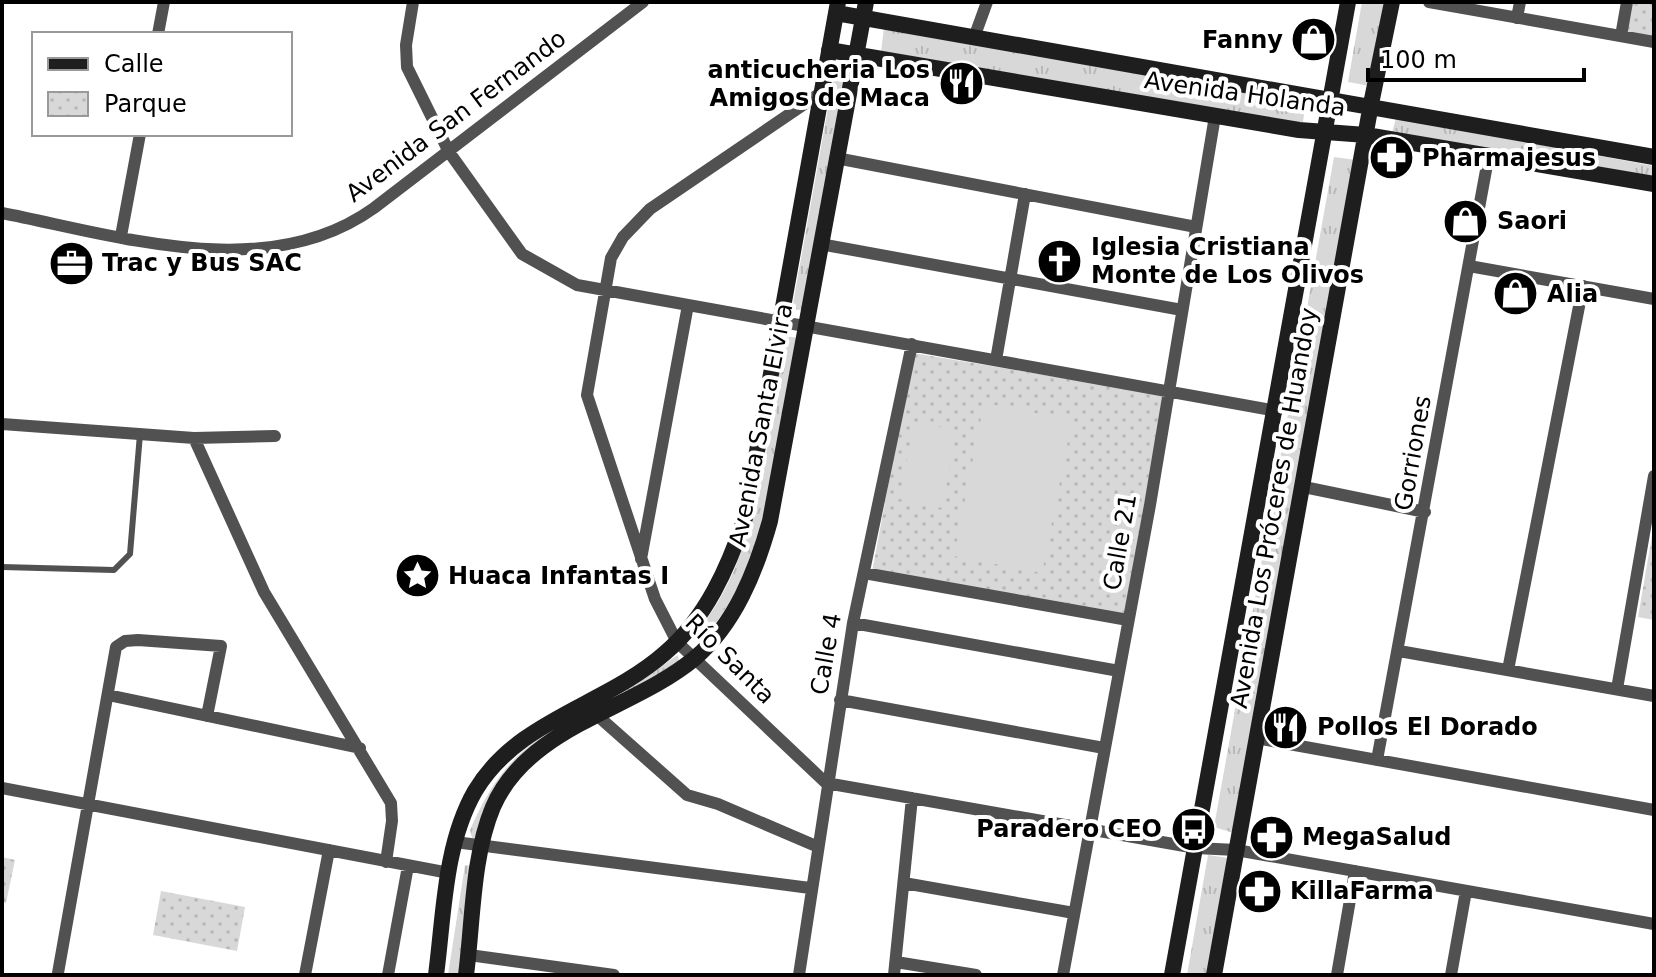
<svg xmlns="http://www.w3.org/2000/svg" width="1656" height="977" font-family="'DejaVu Sans',sans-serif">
	<defs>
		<pattern id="grass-tufts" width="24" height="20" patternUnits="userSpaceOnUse" patternTransform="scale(2)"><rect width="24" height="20" fill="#d8d8d8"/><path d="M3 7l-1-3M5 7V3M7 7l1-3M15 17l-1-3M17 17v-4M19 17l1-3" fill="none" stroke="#b8b8b8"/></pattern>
		<pattern id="park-dots" width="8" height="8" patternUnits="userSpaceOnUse" patternTransform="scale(2)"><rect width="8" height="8" fill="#d8d8d8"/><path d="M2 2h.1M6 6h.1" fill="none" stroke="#b8b8b8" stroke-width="1.8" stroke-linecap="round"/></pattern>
	</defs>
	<rect width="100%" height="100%" fill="#fff"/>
	<path fill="url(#grass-tufts)" d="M1362 2H1385L1370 86 1348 82Z
		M884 28 1306 104 1302 127 881 51Z
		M835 69 846 73 802 310 792 309Z
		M1396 118 1654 166V181L1392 133Z
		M1334 157 1356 160 1237 834 1214 827Z
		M785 336 798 338C780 441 774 559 702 640H696L693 636C762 559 767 434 785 336Z
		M678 655 679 662 533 749 480 837 472 838 470 830C511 734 559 729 642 680 655 673 666 662 678 655Z
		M1208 855 1228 858 1211 975H1187Z
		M465 865 472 866 460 975H448Z"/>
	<path fill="url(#park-dots)" d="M1631 2H1654V36L1626 32Z
		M913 353 1164 395 1124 616 872 572Z
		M1654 524V620L1638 617Z
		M2 857 15 860 6 903 2 902Z
		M161 891 245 907 237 951 153 935Z"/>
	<path fill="#d8d8d8" d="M984 403 1072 420 1042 573 954 556Z
		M914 422 957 430 942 508 899 499Z"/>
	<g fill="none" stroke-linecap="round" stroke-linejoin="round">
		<path stroke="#515151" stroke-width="6" d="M2 567 114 570 130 554 140 434"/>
		<path stroke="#515151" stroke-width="12" d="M413 2 406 45 407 67 449 152 522 254 577 285 1277 411
			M1429 2 1654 42
			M1517 18 1520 2
			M158 34 164 2
			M975 35 987 2
			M1621 36 1627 2
			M822 92 650 209 623 237 611 258 587 395 655 599 677 642 826 783 1196 848 1236 850 1654 924
			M836 158 1196 227
			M2 213C120 236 267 285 374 208L643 2
			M121 236 140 134
			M820 244 1182 310
			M1469 266 1654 299
			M996 360 1025 194
			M2 424 194 438 275 436
			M194 438 264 592 391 803 392 821 386 862
			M1304 487 1425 512
			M641 559 688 305
			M864 573 1128 620
			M853 623 1119 671
			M1399 651 1654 696
			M1508 670 1583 286
			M1617 689 1654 476
			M108 695 360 748
			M840 700 1104 748
			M599 717 687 795 718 804 816 846
			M1256 738 1654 810
			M1377 760 1489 154
			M2 788 449 873
			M455 842 810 888
			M904 883 1074 913
			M469 955 614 975
			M896 962 976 975
			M58 973 116 647 125 641 138 640 221 646 207 716
			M305 975 329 850
			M388 975 408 866
			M799 975 853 623 912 344
			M894 975 912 798
			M1063 975 1150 505 1215 116
			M1337 975 1355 871
			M1451 975 1466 891"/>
		<path stroke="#1e1e1e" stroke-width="16" d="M836 13 1654 157
			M829 50 1299 130 1366 135 1654 184
			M436 975C444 915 444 845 475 791 518 719 605 706 665 653 706 618 728 568 745 518L838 2
			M466 975C473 921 472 857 493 807 528 726 633 710 695 658 735 624 756 571 770 521L866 2
			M1172 975 1348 2
			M1214 975 1371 104 1392 2"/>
	</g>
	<defs>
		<symbol id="shop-disc" viewBox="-11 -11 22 22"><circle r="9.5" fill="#000" stroke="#fff"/><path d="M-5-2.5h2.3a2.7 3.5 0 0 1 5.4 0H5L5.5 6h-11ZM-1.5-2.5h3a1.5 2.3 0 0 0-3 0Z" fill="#fff"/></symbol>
		<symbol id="restaurant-disc" viewBox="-11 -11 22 22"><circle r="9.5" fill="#000" stroke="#fff"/><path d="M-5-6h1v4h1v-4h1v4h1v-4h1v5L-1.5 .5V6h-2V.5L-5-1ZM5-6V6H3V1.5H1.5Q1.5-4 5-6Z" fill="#fff"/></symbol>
		<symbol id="pharmacy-disc" viewBox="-11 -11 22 22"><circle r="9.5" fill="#000" stroke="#fff"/><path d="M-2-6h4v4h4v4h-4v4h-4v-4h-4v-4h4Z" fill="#fff"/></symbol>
		<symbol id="church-disc" viewBox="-11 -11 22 22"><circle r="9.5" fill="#000" stroke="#fff"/><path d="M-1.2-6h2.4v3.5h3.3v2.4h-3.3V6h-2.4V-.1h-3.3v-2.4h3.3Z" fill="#fff"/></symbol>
		<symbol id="office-disc" viewBox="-11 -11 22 22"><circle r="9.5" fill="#000" stroke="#fff"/><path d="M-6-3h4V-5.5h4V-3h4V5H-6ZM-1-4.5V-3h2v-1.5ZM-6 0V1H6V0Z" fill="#fff"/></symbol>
		<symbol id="sight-disc" viewBox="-11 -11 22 22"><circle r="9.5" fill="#000" stroke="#fff"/><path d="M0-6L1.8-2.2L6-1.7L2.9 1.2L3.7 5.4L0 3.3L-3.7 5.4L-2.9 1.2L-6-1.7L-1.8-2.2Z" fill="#fff"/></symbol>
		<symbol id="bus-disc" viewBox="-11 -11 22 22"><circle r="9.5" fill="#000" stroke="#fff"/><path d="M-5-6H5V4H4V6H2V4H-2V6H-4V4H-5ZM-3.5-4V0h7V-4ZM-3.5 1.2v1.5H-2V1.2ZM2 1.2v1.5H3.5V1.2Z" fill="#fff"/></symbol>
	</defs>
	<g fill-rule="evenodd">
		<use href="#shop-disc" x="1288" y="14" width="51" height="51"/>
		<use href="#restaurant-disc" x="936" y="58" width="51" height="51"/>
		<use href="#pharmacy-disc" x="1366" y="132" width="51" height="51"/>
		<use href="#shop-disc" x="1440" y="196" width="51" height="51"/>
		<use href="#church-disc" x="1034" y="236" width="51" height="51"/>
		<use href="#office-disc" x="46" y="238" width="51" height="51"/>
		<use href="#shop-disc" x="1490" y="268" width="51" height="51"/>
		<use href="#sight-disc" x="392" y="550" width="51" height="51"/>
		<use href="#restaurant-disc" x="1260" y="702" width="51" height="51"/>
		<use href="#bus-disc" x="1168" y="804" width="51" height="51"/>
		<use href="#pharmacy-disc" x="1246" y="812" width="51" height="51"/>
		<use href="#pharmacy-disc" x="1234" y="866" width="51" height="51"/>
	</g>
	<g text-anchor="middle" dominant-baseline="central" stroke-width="8" stroke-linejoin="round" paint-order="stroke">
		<g font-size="24" font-weight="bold" fill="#000" stroke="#fff" text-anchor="start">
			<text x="1283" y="40" text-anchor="end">Fanny</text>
			<text x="930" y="70" text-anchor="end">anticucheria Los<tspan x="930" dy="28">Amigos de Maca</tspan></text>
			<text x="1422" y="158">Pharmajesus</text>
			<text x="1497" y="221">Saori</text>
			<text x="1091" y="247">Iglesia Cristiana<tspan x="1091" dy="28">Monte de Los Olivos</tspan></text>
			<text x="102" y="263">Trac y Bus SAC</text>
			<text x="1547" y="294">Alia</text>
			<text x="448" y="576">Huaca Infantas I</text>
			<text x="1317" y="727">Pollos El Dorado</text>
			<text x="1162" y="829" text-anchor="end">Paradero CEO</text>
			<text x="1302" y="837">MegaSalud</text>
			<text x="1290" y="891">KillaFarma</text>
		</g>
		<g font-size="24" fill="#000" stroke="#fff">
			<text transform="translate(1245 94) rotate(8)">Avenida Holanda</text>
			<text transform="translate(456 116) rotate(-37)">Avenida San Fernando</text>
			<text transform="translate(761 425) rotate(-79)">Avenida Santa Elvira</text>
			<text transform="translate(1413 453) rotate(-80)">Gorriones</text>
			<text transform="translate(1274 508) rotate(-80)">Avenida Los Próceres de Huandoy</text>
			<text transform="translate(1120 542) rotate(-80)">Calle 21</text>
			<text transform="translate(826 654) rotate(-80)">Calle 4</text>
			<text transform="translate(730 659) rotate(45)">Río Santa</text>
		</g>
	</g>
	<rect width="1656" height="977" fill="none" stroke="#000000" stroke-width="8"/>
	<rect x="32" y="32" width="260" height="104" fill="#ffffff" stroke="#999999" stroke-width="2"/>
	<rect x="48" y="58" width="40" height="12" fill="#1e1e1e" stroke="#999999" stroke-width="2"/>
	<text x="104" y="72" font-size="24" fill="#000000">Calle</text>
	<rect x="48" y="92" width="40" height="24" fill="url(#park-dots)" stroke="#999999" stroke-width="2"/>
	<text x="104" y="112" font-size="24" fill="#000000">Parque</text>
	<path d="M1368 68v12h216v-12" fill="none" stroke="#000000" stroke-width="4"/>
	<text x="1380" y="68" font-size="24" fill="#000000" stroke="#ffffff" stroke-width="6" paint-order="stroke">100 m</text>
</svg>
